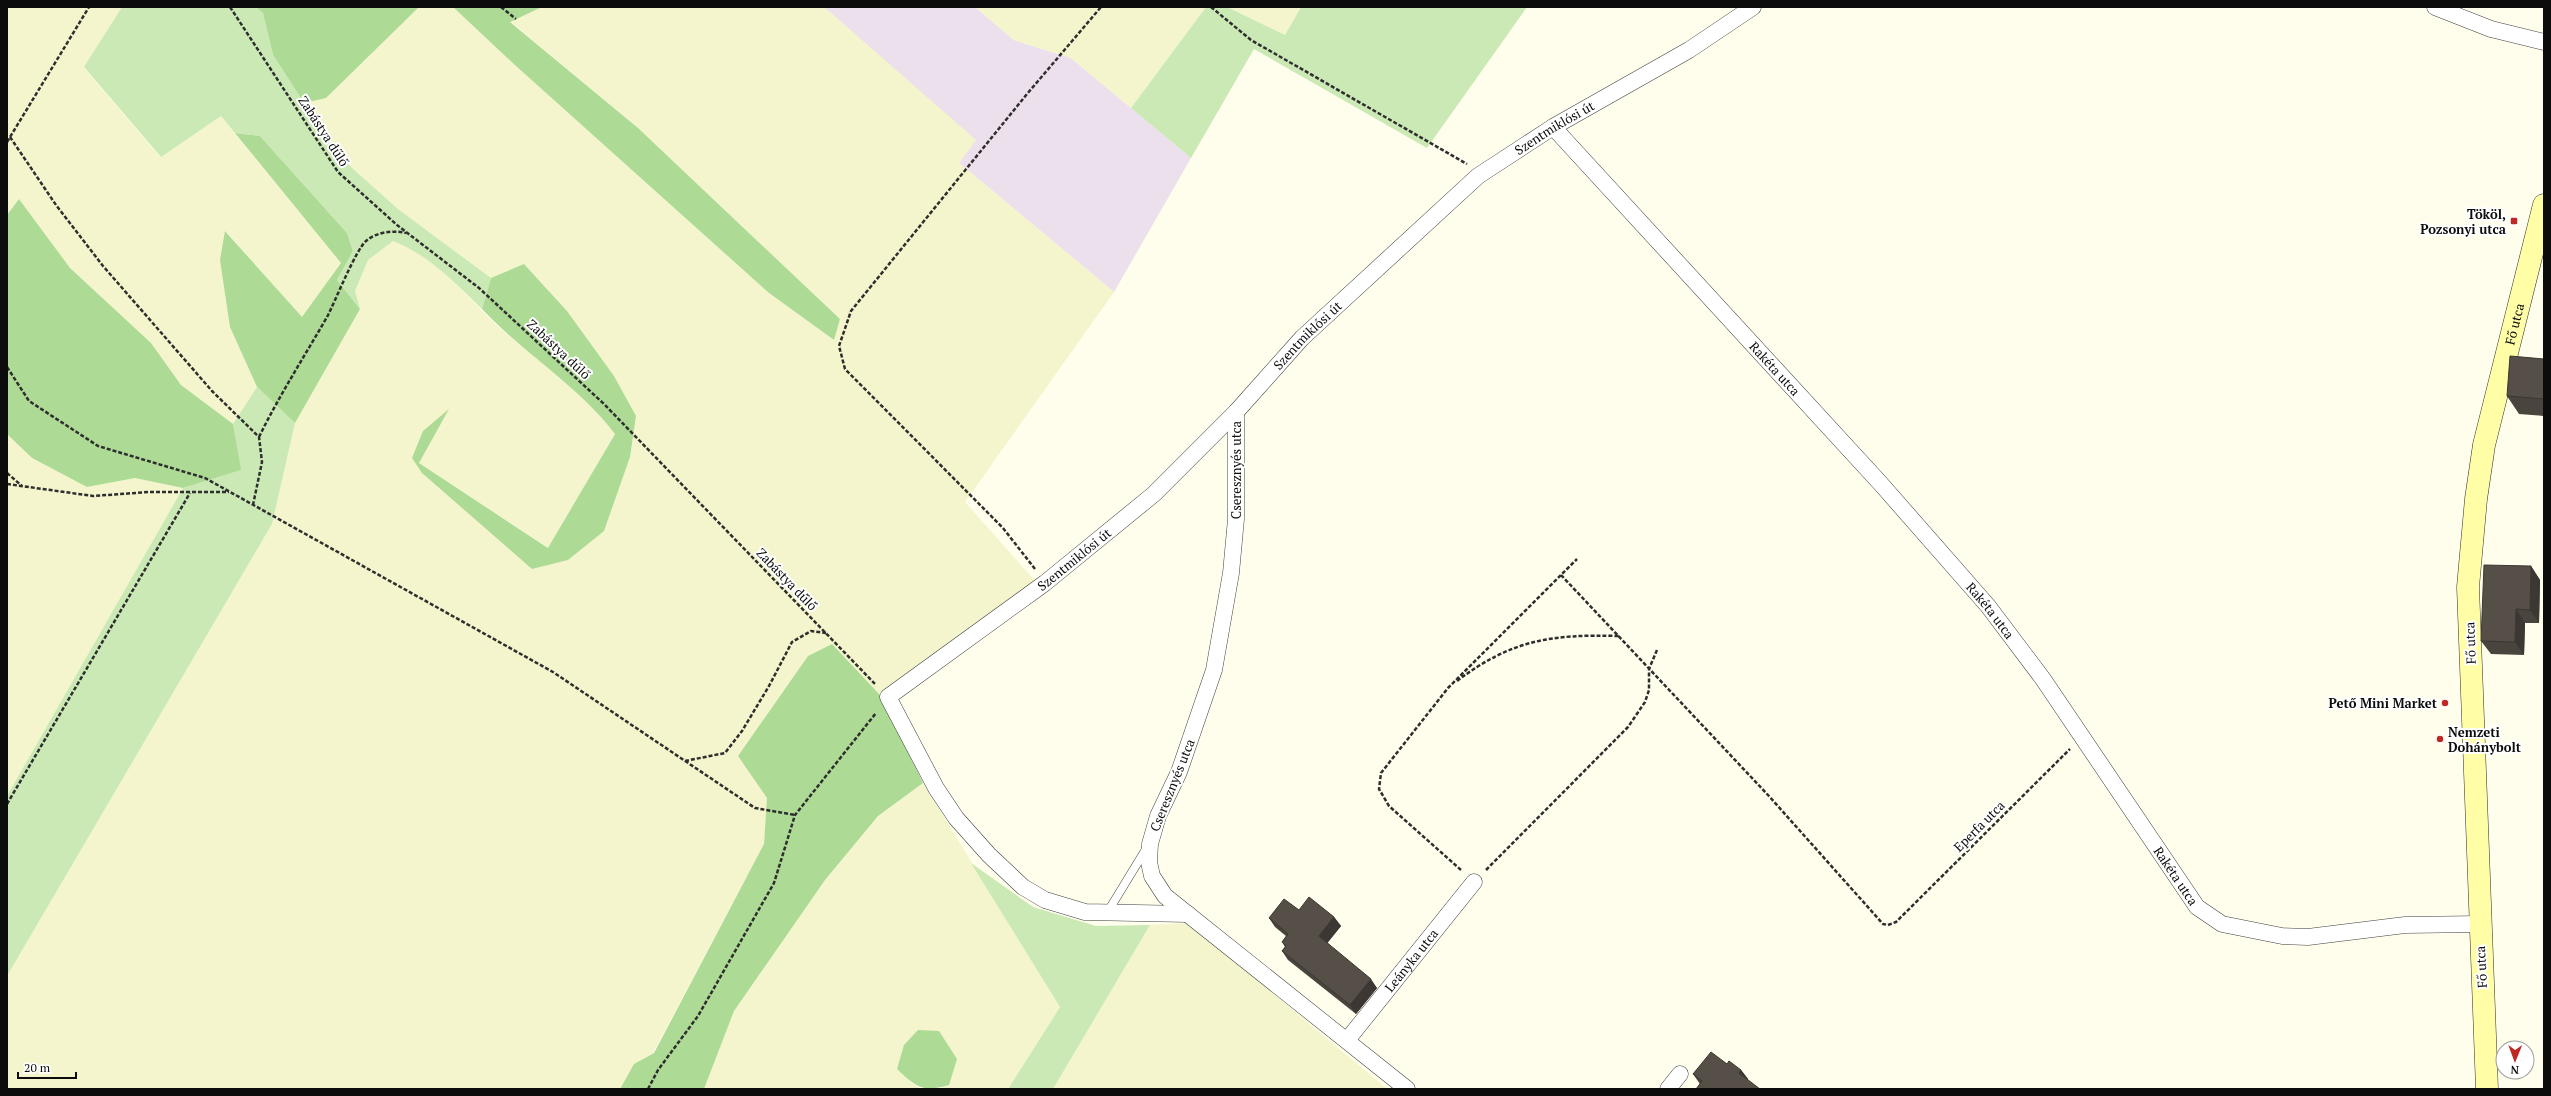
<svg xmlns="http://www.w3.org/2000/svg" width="2551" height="1096" font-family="'PT Serif',serif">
	<rect width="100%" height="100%" fill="#fffdeb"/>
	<path fill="#ebe0eb" d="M824 7H975L1014 40 1071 58 1191 158 1114 292 959 163 975 140Z"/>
	<path fill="#f4f5cc" d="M7 7H122L84 68 160 157 221 116 341 263 302 318 226 231 230 327 257 387 233 424 181 385 151 343 70 268 19 199 7 215Z
		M419 7H453L516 66 769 293 834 340 840 319 638 128 510 21 542 7H824L976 140 959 163 1114 292 965 502 1036 582 880 695 832 644 808 656 738 756 767 798 764 844 653 1053 634 1064 620 1089H7V976L272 524 295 423 360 309 355 291 368 259 393 241 412 249 444 272 496 325 581 395 615 433 549 548 419 463 448 410 412 458 532 569 568 560 604 531 630 457 636 416 614 376 567 311 524 264 491 278 398 209 351 167 319 131 304 103 326 98Z
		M975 7H1206L1131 108 1071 58 1014 40Z
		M1227 7H1301L1285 35Z
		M7 434 32 458 87 487 135 478 183 488 7 796Z
		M923 783 1060 1007 1008 1089H937L949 1085 909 1081 921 1089H704L734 1011 825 880 878 816Z
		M1189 923 1387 1089H1053L1150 925Z"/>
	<path fill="#cbe9b5" d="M122 7H256L263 13 273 55 304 103 319 131 351 167 398 209 491 278 482 309C455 283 429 255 393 241L368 260 355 291 360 309 337 280 353 251 347 233 260 136 235 133 221 116 161 157 84 67Z
		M1206 7H1227L1285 35 1301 7H1527L1427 148 1254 49 1191 158 1131 108Z
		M257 387 295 423 272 524 7 976V796L183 488 240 470 233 424Z
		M971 863 1033 907 1096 926 1150 925 1053 1089H1008L1060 1007Z"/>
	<path fill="#adda94" d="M256 7H419L326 98 304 103 273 55 263 13Z
		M453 7H542L510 22 638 128 840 319 834 340 769 293 516 66Z
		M235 133 260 136 347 233 353 251 337 280 360 309 295 423 257 387 230 327 220 260 225 231 302 317 341 263Z
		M19 199 70 268 151 343 181 385 233 424 241 470 183 488 135 478 87 487 32 458 7 434V215Z
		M524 264 567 311 614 376 636 416 630 457 604 531 568 560 532 569 422 473 412 458 423 431 449 409 419 463 548 548 615 434C578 385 524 354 482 309L491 278Z
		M832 644 880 695 923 783 878 816 825 880 734 1011 704 1089H620L634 1064 654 1053 764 844 767 798 738 756 808 656Z
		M918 1030 939 1031 957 1059 949 1085C923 1093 916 1087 897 1069L904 1045Z"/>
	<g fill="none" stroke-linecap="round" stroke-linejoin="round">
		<defs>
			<path id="service" d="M1107 913 1146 849"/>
			<g id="minor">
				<path d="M2435 7 2491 29 2544 42"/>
				<path id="s1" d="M1553 127 1881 484 1988 606 2043 679 2197 907 2222 924 2282 936 2308 937 2405 925 2479 924"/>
				<path d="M1236 412V519L1231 573 1214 670 1179 772 1158 816 1150 844 1149 862 1152 876 1165 896 1407 1089"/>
				<path id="s2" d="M1188 914 1085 912 1045 900 1023 887 989 855 956 818 936 788 888 697 1045 583 1154 494 1236 412 1302 338 1478 176 1553 127 1689 50 1753 7"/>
				<path id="s3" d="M1348 1039 1474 882"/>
				<path d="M1668 1089 1680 1074"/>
			</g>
			<g id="secondary">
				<path id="s4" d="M2487 1089 2468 587 2476 499 2484 445 2544 205"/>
			</g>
		</defs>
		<use href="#service" stroke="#3f3f3f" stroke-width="9"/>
		<use href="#minor" stroke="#3f3f3f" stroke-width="17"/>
		<use href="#secondary" stroke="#2e2e2e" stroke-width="23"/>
		<path stroke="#2e2e2e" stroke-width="2.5" stroke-dasharray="4 2" stroke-linecap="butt" d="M230 7 338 172 397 225 479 288 604 404 876 685
			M501 7 516 19
			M1211 7 1251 40 1467 164
			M10 137 56 205 103 266 212 391 259 437 262 462 253 505
			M7 142 89 7
			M7 367 29 401 98 446 205 478 553 672 755 808 795 815
			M259 437C279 396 304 357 327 317 335 302 355 251 366 241 376 232 393 230 406 233
			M7 473 22 486
			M7 484 93 496 149 492H229
			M1035 569 1003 528 845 369 839 346 851 311 1027 94 1101 7
			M1561 575 1768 795 1883 924 1888 925 1896 922 2070 749
			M1457 681C1511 640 1551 634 1619 636
			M685 761 725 753 742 731 769 686 792 642 811 631 826 633
			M7 804 190 493
			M1461 870 1389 806 1379 789 1381 773 1448 688 1577 559
			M1486 870 1628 727 1645 702 1649 690V669L1657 650
			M648 1089 658 1070 698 1016 774 883 795 815 876 713"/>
		<use href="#service" stroke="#fff" stroke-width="8"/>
		<use href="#minor" stroke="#fff" stroke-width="16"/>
		<use href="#secondary" stroke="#fffea6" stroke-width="22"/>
	</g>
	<path fill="#49443e" d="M2544 359V416L2519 414 2507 396Z
		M2531 566 2540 580 2539 623H2525L2524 655 2491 654 2481 641Z
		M1299 910 1334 917 1341 926 1327 943 1377 988 1356 1014 1288 960 1282 951 1285 947 1282 942 1286 936 1275 927 1269 918Z
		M1741 1070 1748 1079 1700 1084 1693 1074Z"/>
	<path fill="#3c3732" d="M2531 566 2540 580 2539 623 2530 610Z
		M2516 609 2525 623 2524 655 2515 642Z
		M1334 917 1341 926 1325 946 1319 936Z
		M1371 979 1377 988 1356 1014 1350 1005Z
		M1741 1070 1748 1079 1746 1082 1739 1073Z"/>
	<path fill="#554f48" stroke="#3c3732" d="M2510 356 2544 359V399L2507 396Z
		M2484 565 2531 566 2530 610 2516 609 2515 642 2481 641Z
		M1309 897 1334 917 1319 936 1371 979 1350 1005 1282 951 1286 946 1282 942 1288 934 1269 918 1284 899 1299 910Z
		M1711 1052 1727 1064 1729 1061 1741 1070 1739 1073 1760 1089H1696L1702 1081 1693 1074Z"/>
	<g fill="#be2a23" stroke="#fff" stroke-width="1.5">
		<rect x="2510" y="217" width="8" height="8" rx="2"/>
		<circle cx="2445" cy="703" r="4"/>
		<circle cx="2440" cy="739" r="4"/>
	</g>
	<g text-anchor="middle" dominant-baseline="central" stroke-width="4" stroke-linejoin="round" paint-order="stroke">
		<g font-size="13" fill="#0c0c0c" stroke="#fff">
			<text stroke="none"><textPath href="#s2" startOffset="1285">Szentmiklósi út</textPath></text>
			<text transform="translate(324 131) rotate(57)">Zabástya dűlő</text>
			<text stroke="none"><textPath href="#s4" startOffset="770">Fő utca</textPath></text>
			<text stroke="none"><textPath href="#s2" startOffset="961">Szentmiklósi út</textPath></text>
			<text transform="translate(559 349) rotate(43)">Zabástya dűlő</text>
			<text stroke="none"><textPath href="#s1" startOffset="328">Rakéta utca</textPath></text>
			<text transform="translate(1236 470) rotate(-90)">Cseresznyés utca</text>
			<text stroke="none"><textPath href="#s2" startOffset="637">Szentmiklósi út</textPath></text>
			<text transform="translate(787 579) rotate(46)">Zabástya dűlő</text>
			<text stroke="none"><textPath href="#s1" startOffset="652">Rakéta utca</textPath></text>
			<text transform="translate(2470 643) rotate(-92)">Fő utca</text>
			<text transform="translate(1172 785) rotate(-68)">Cseresznyés utca</text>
			<text transform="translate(1979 826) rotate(-45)">Eperfa utca</text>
			<text stroke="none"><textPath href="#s1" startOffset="976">Rakéta utca</textPath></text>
			<text stroke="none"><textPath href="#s3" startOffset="101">Leányka utca</textPath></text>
			<text transform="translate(2481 967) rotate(-93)">Fő utca</text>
		</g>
		<g font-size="13" font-weight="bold" fill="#0c0c0c" stroke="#fff" text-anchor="end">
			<text x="2506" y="214">Tököl,<tspan x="2506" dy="15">Pozsonyi utca</tspan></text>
			<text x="2437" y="703">Pető Mini Market</text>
			<text x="2448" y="732" text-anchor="start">Nemzeti<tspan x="2448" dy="15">Dohánybolt</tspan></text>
		</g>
	</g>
	<rect width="2551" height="1096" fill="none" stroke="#0c0c0c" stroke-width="16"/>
	<g transform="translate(2515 1060) rotate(181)"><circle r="19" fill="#ffffff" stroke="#9e9e9e"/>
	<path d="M0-3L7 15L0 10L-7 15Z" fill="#be2a23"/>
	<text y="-6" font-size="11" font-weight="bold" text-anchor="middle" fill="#0c0c0c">N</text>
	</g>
	<path d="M18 1072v6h58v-6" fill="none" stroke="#0c0c0c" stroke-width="2"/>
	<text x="24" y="1072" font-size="12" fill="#0c0c0c" stroke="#ffffff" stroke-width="3" paint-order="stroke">20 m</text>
</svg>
